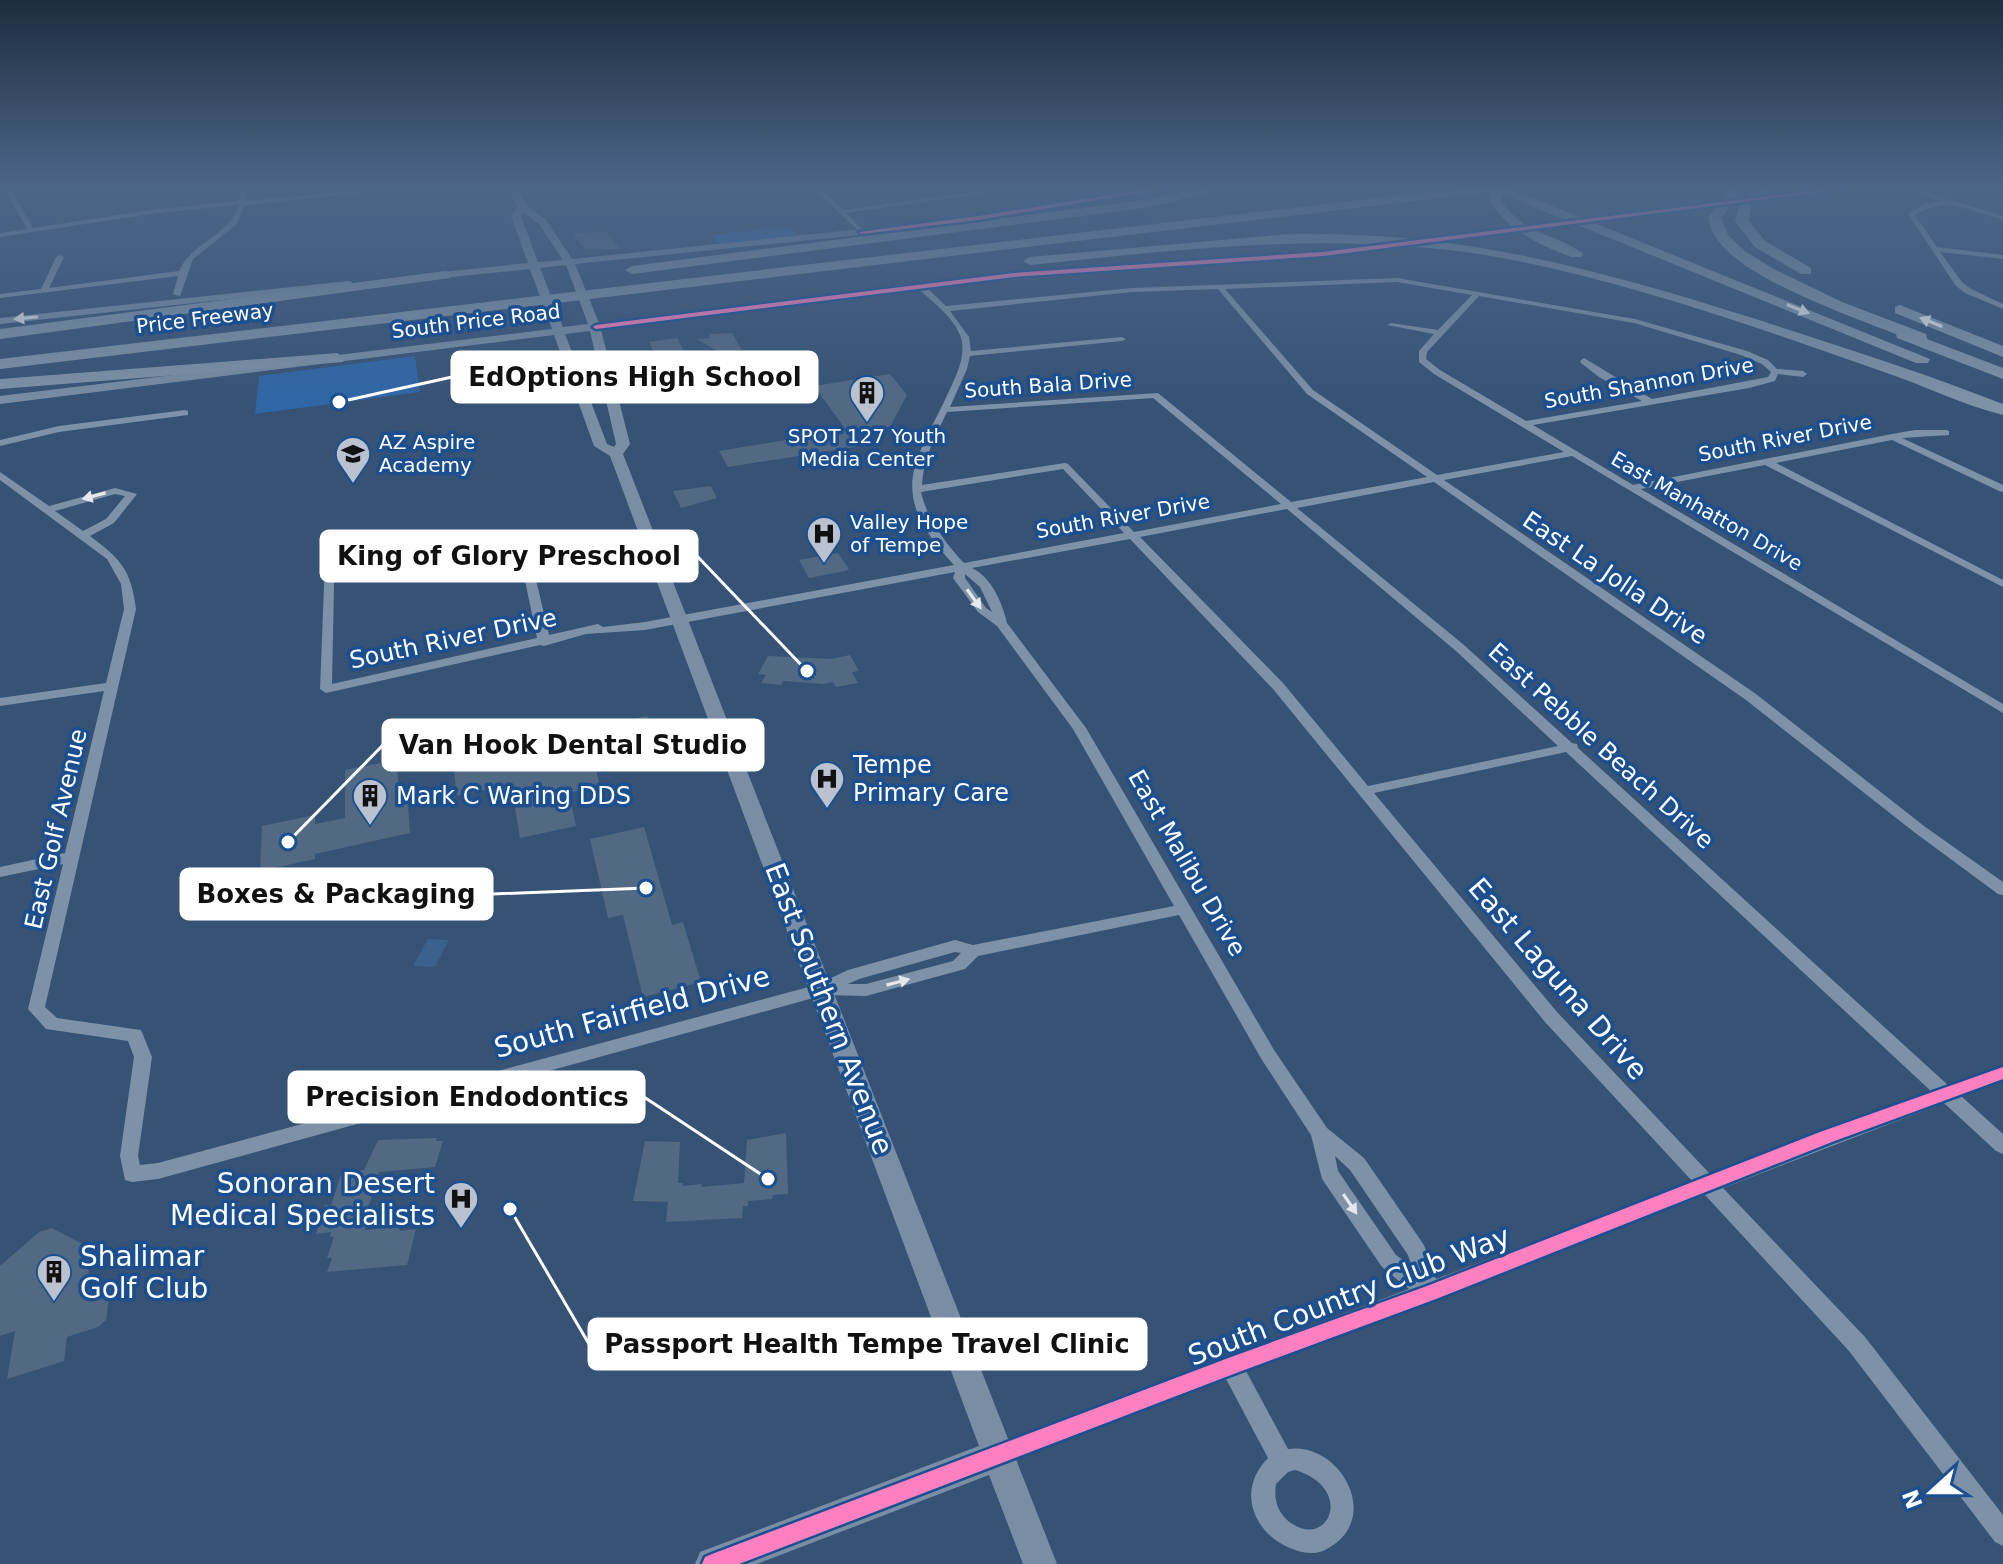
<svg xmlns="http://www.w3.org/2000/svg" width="2003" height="1564" font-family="'DejaVu Sans',sans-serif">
	<rect width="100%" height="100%" fill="#365274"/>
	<path fill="#2f66a5" d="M789 226 800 237 721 245 712 235Z
		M415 356 420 392 255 414 259 376Z"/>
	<path fill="#3b618d" d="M428 939 449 940 435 967 413 966Z"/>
	<path fill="#526984" d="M605 231 621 249 586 250 573 234Z
		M732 333 742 350 720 353 697 339 710 338 709 334Z
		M677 338 688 359 658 362 649 342Z
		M890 374 907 395 890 427 852 433 862 446 728 467 719 451 846 430 814 386Z
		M711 486 717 498 681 508 673 491Z
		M838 553 849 569 845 571 809 578 799 560Z
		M850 655 859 671 852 672 858 683 836 687 833 682 823 684 784 681 781 685 761 683 766 675 758 674 768 656 831 659Z
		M647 716 659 753 595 766 600 786 569 793 576 826 520 838 511 784 457 796 452 757 510 745 513 759 598 741 594 727Z
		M397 760 399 806 408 804 410 833 315 854V859L260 871 262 826 315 815V824L345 818V770Z
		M644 827 672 925 683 922 701 982 643 997 623 915 608 918 590 839Z
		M786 1133 788 1194 773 1195 772 1199 748 1201V1206H743L742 1218 666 1222 668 1202 633 1201 645 1141 680 1142 678 1183H683V1186L702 1184 701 1187 744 1183 747 1140Z
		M437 1138 436 1141H443L435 1167 379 1172 366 1215H370L365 1230 400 1227 399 1231 416 1229 407 1265 327 1272 332 1258H327L334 1237H330L331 1232 316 1234 325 1205H331L342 1172 364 1170 378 1140Z
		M52 1228 92 1249 86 1290 111 1283 106 1320 98 1327 67 1337 64 1361 7 1379 15 1331 0 1336V1266L39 1232Z"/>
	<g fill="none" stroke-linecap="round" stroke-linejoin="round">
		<path fill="#7d92a8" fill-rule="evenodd" d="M3 186H9L33 228 157 209 239 201 241 186H247L246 201 407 186H431L245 205 236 225 193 259 180 296 173 294 178 276 0 298V294L41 289 56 257 60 255 64 257 49 288 179 271C192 242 229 236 239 205L157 213 0 237V233L27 229Z
			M811 186H818L843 210 1018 186H1035L846 213 864 231 862 234Z
			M1120 186H1128L1142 193 1137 194Z
			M1896 186H1906L2003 216V220C1971 211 1946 196 1915 215L1937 247 2003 255V259L1940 252 1962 282 1971 289 2003 304V309L1965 293 1956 286 1908 214 1924 204 1942 201Z
			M1397 278 1635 319 1747 351 1768 360 1777 369 1803 371 1807 374 1803 377 1778 374 1775 381 1749 388 1533 425 1633 485 1892 434 1915 430H1946L1949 431V435L1902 438 2003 485V492L1999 491 1892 440 1776 463 2003 580V587L1765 465 1641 489 2003 704V713L1572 456 1444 480 1756 694 1924 826 2003 882V895L1998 894 1914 832 1746 700 1434 482 1297 508 1464 645 1572 743 1577 744 1578 748 1949 1086 2003 1066V1080L1961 1096 2003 1134V1154L1996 1151 1944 1103 1723 1188 1865 1337 2003 1515V1546L1995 1542 1849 1351 1705 1195 1438 1297 1437 1300 1427 1302 1246 1371 1288 1449C1340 1441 1385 1520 1325 1550 1315 1555 1305 1553 1295 1550 1254 1536 1235 1491 1268 1458L1226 1379 998 1466 990 1463 987 1455 990 1447 1409 1289 1382 1267 1322 1179 1311 1135 1262 1060 1179 915 978 956 965 969 866 996 824 995 158 1179 132 1182 125 1180 120 1156 134 1057 128 1041 46 1029 28 1009 63 864 0 877V867L65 853 104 691 0 706V698L106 683 124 609 121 584 107 559 0 480V472L49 506 115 488 137 494 114 523 90 536C121 559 131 570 136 609L45 1007 57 1018 141 1030 152 1057 138 1156 140 1165 158 1163 816 985 848 970 955 940 973 945 1174 906 1073 729 997 626 978 612 953 578 955 572 645 630 586 634 544 646 540 645 326 693 320 689 326 535H334L335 537 332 684 537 638 515 533 520 530 525 533 549 635 598 624 603 627 645 622 954 565C880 486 920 460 954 380 960 367 965 352 961 338 955 318 932 301 917 288V284H923L946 306 1132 288ZM1397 282 1472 295 1438 330 1391 323 1387 325 1434 334 1419 351V362L1434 374 1564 452 1437 475 1313 390 1225 289ZM1218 289 1307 394 1427 477 1291 502 1158 393 950 407 967 369 970 356 1122 341 1126 339 1122 337 971 351 969 337 950 311 1132 292ZM1479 296 1634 323 1741 355 1762 364 1771 372 1768 377 1652 399 1584 358 1580 361 1581 363 1599 377 1642 401 1526 421 1440 370 1426 359 1427 352ZM1153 398 1281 504 1134 532 1068 464 1065 463 922 485C923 459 936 435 947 412ZM1063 469 1124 533 964 563C946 544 927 519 921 492ZM115 494 125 496 106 519 83 531 55 511ZM1287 509 1456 651 1558 746 1368 786 1283 683 1140 537ZM1130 539 1273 689 1545 1022 1693 1182 1436 1279 1424 1245 1364 1158 1327 1128 1274 1050 1086 728 1007 623C1002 602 992 578 972 568ZM965 574 980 587 992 612 986 608 965 578ZM1566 752 1932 1092 1711 1175 1557 1012 1374 793ZM955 952 961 953 953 961 866 984H848L859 979ZM1335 1156 1350 1170 1408 1255 1412 1267 1396 1255 1338 1171ZM1295 1470C1358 1489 1326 1555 1286 1519 1276 1509 1274 1497 1276 1484L1288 1472Z
			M185 410 188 411V415L59 432 0 446V440L59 426Z"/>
		<path fill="#798da4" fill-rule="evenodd" d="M508 186H516L526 205 546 220 572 259 920 223 1160 186H1182L920 229 575 264 599 323 992 275 1323 251 1842 186H1868L1323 257 992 281 601 330 630 444 623 454 1057 1564H1023L989 1475 757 1564H695L700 1552 979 1446 610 456 594 446 554 335 0 404V396L552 329 530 269 423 280 418 277 423 274 528 263 511 216 517 207ZM523 212 539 224 563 260 538 262 521 216ZM566 265 588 324 563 327 540 268ZM590 331 616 444 614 447 607 444 565 334Z
			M348 281 352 282V286L0 324V318Z"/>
		<path fill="#7e92a7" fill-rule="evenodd" d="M1211 186H1235L1151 207 632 274 625 270 632 266 1151 199Z
			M1479 186H1518L1513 190 1930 359 1928 363H1916L1502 194 1501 200C1526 238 1556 232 1583 254L1581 257H1571C1538 244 1508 231 1489 200L1490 192 0 369V359Z
			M1730 186H1742L1722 218 1728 235 1746 252 1774 269 1842 302 1926 334 1927 339 2003 368V379L1897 338 1896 334C1852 317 1738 277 1715 236 1712 231 1710 224 1708 218Z
			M1764 186H1779L1751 204 1749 221 1765 241 1811 268V274H1801L1755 247 1735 221 1741 199Z
			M1288 234C1460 231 1594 268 1756 319 1839 346 1922 372 2003 404V415C1963 405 1923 385 1884 372 1764 330 1642 286 1518 261 1355 228 1194 248 1030 265L1023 261 1030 257Z
			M445 271 450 272V278L0 339V329Z
			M1900 305 2003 346V357L1895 313V307Z
			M337 353 345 358 343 362 0 389V379Z"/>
		<defs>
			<path id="cycleway" d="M1167 186H1181L978 220 862 234 859 232 978 216Z
				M1850 186H1867L1323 256 1014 277 596 329 593 327 596 325 1014 273 1323 252Z
				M2003 1067V1079L1832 1142 1436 1299 1231 1375 739 1564H702L705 1557 712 1554 1231 1357 1427 1286 1820 1132Z"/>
		</defs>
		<use href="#cycleway" stroke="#1b4f8f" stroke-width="5"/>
		<use href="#cycleway" fill="#ff80c0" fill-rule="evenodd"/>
	</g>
	<defs><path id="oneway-solid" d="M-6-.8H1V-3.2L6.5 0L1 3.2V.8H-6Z" transform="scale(2)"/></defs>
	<g fill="#e5e9ed">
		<use href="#oneway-solid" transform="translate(1798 309) rotate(22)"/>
		<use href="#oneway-solid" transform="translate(1931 322) rotate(-158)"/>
	</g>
	<use fill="#dee2e8" href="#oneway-solid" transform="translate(26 318) rotate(174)"/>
	<g fill="#e5e9ee">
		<use href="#oneway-solid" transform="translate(94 496) rotate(165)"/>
		<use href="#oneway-solid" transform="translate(974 599) rotate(54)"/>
		<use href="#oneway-solid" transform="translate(898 982) rotate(-15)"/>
		<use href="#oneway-solid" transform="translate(1350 1204) rotate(56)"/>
	</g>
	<linearGradient id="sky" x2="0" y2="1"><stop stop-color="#1e2d40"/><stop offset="0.46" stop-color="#4c6688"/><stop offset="1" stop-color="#4c6688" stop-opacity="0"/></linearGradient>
	<rect width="2003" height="405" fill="url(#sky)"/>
	<defs>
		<symbol id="building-pin" viewBox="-11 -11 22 30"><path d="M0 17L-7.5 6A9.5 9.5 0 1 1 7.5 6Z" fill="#b9c2ce" stroke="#1b4f8f"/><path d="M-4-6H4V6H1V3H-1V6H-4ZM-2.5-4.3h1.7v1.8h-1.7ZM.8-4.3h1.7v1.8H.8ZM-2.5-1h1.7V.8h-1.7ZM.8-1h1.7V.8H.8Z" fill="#111"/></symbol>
		<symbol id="school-pin" viewBox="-11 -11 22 30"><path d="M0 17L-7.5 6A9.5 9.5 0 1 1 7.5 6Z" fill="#b9c2ce" stroke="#1b4f8f"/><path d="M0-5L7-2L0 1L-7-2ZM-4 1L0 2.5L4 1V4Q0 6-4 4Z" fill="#111"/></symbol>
		<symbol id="hospital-pin" viewBox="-11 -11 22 30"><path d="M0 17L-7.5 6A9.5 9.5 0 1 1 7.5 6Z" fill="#b9c2ce" stroke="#1b4f8f"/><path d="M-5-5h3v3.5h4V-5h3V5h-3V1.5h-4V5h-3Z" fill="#111"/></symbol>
	</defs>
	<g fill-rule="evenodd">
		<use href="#building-pin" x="847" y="373" width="40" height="54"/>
		<use href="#school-pin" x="333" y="434" width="40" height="54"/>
		<use href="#hospital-pin" x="804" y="514" width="40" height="54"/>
		<use href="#hospital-pin" x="807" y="759" width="40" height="54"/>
		<use href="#building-pin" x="350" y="776" width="40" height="54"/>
		<use href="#hospital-pin" x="441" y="1179" width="40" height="54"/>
		<use href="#building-pin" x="34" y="1252" width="40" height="54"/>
	</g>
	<g text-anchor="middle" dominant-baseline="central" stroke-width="7" stroke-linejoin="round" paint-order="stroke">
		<g font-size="20" fill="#fff" stroke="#1b4f8f">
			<text transform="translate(205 318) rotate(-7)">Price Freeway</text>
			<text transform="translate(476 321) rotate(-7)">South Price Road</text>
			<text transform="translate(1649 383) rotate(-10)">South Shannon Drive</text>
			<text transform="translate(1048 385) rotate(-4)">South Bala Drive</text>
			<text transform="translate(1785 438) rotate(-11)">South River Drive</text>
			<text transform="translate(1707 511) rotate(30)">East Manhatton Drive</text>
			<text transform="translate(1123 516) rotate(-10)">South River Drive</text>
		</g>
		<g font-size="20" fill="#fff" stroke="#1b4f8f" text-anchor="start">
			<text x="867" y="436" text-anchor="middle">SPOT 127 Youth<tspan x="867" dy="23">Media Center</tspan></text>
			<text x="379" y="442">AZ Aspire<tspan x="379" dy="23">Academy</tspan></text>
			<text x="850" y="522">Valley Hope<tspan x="850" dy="23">of Tempe</tspan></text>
		</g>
		<g font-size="24" fill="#fff" stroke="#1b4f8f">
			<text transform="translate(1615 578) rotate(34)">East La Jolla Drive</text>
			<text transform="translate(453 639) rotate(-12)">South River Drive</text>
			<text transform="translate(1601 746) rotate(42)">East Pebble Beach Drive</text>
			<text transform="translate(56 829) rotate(-77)">East Golf Avenue</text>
			<text transform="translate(1187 863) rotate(60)">East Malibu Drive</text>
		</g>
		<g font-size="24" fill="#fff" stroke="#1b4f8f" text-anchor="start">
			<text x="853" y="765">Tempe<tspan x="853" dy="28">Primary Care</tspan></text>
			<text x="396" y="796">Mark C Waring DDS</text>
		</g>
		<g font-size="28" fill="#fff" stroke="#1b4f8f">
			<text transform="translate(1558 979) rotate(49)">East Laguna Drive</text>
			<text transform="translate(829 1009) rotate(69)">East Southern Avenue</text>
			<text transform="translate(632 1012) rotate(-15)">South Fairfield Drive</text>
			<text transform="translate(1349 1296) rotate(-21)">South Country Club Way</text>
		</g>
		<g font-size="28" fill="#fff" stroke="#1b4f8f" text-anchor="end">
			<text x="435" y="1183">Sonoran Desert<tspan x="435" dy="32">Medical Specialists</tspan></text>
			<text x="80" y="1256" text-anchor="start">Shalimar<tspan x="80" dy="32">Golf Club</tspan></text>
		</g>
	</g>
	<path fill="none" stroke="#fff" stroke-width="3" d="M339 402L452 377M807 671L697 556M288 842L383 745M646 888L492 894M768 1179L644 1097M510 1209L589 1344"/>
	<g fill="#fff" stroke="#1b4f8f" stroke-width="3">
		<circle cx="339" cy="402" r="8"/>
		<circle cx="807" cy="671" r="8"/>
		<circle cx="288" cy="842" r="8"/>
		<circle cx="646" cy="888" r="8"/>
		<circle cx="768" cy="1179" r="8"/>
		<circle cx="510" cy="1209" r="8"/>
	</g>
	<g fill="#fff" stroke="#fff" stroke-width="3">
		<rect x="452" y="352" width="365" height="50" rx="8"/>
		<rect x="321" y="531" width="376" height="50" rx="8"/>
		<rect x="383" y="720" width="380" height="50" rx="8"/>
		<rect x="181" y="869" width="311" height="50" rx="8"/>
		<rect x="289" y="1072" width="355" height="50" rx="8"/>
		<rect x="589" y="1319" width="557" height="50" rx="8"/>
	</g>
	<g font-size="26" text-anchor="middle" font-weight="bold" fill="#111">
		<text x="635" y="386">EdOptions High School</text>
		<text x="509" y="565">King of Glory Preschool</text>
		<text x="573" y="754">Van Hook Dental Studio</text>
		<text x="336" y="903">Boxes &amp; Packaging</text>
		<text x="467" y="1106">Precision Endodontics</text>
		<text x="867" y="1353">Passport Health Tempe Travel Clinic</text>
	</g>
	<g transform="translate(1931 1492) rotate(249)" stroke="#1b4f8f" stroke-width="6" paint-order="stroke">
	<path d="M0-6L14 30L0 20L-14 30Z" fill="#ffffff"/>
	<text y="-12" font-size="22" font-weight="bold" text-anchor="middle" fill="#ffffff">N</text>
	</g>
</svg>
